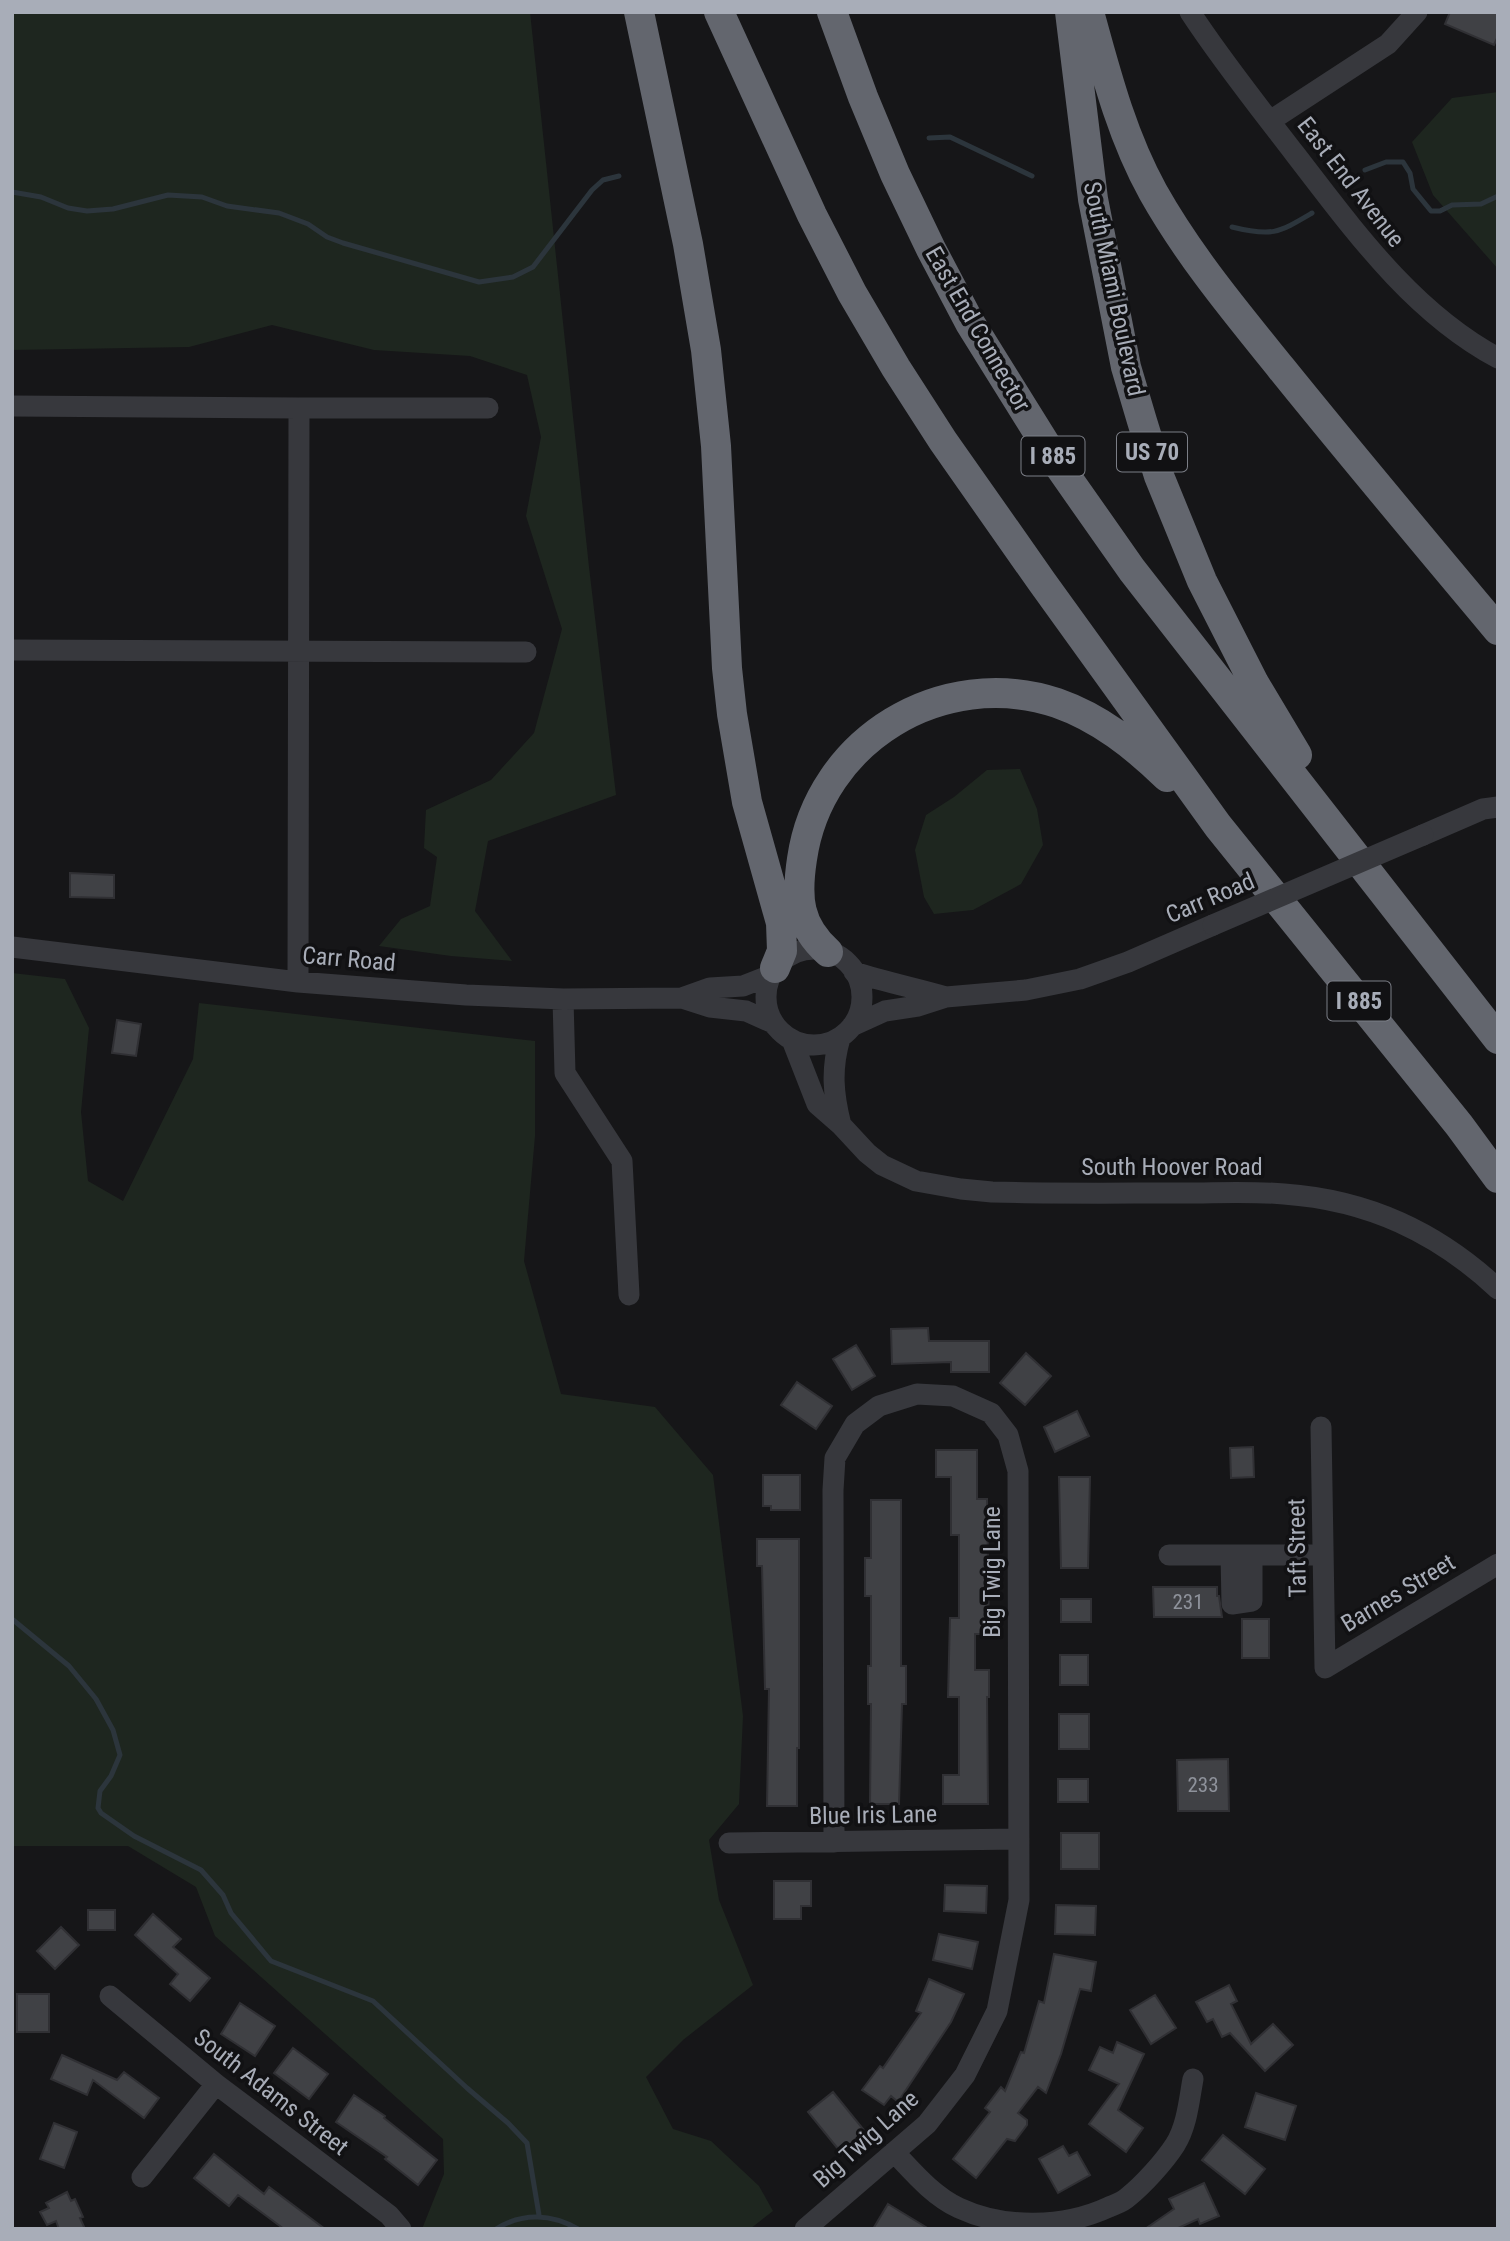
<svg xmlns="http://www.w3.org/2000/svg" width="1510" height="2241" font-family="'Roboto Condensed',sans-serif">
	<rect width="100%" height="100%" fill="#161618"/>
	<path fill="#1e261f" d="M12 12H530L589 567 616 795 488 841 475 911 512 961 451 956 379 946 401 919 430 906 437 857 424 848 426 810 491 780 534 733 562 629 526 516 541 437 527 375 470 356 374 350 272 325 189 347 12 350Z
		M1498 92V269L1433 195 1412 142 1452 98Z
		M1020 769 1037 809 1043 845 1021 884 973 910 934 914 924 897 915 850 926 815 954 797 987 770Z
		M12 973 65 979 89 1028 81 1112 88 1181 123 1201 193 1059 199 1003 535 1041V1136L524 1261 561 1394 655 1407 713 1475 743 1716 739 1804 709 1840 719 1900 753 1985 683 2040 646 2077 673 2129 711 2141 759 2186 773 2211 750 2229H422L444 2174 443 2139 215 1936 196 1887 128 1846H12Z"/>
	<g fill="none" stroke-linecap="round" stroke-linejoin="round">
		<path stroke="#2c353c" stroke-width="5" d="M929 138 950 137 1032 176
			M1365 170 1386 162H1403L1410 173 1413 189 1431 211H1440L1452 205 1481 204 1498 196
			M12 192 41 197 68 208 87 211 113 209 168 195 202 197 227 206 279 213 308 224 327 237 343 243 479 282 513 277 533 267 592 190 603 180 619 176
			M1232 227C1272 237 1278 233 1312 213
			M12 1619 69 1666 96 1699 113 1730 120 1755 111 1776 100 1791 98 1808 101 1813 134 1836 201 1870 223 1895 231 1913 271 1961 373 2001 467 2088 508 2123 527 2143 539 2215
			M496 2229C523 2212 552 2214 578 2229"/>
	</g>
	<path fill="#404145" stroke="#303034" stroke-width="2" d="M1450 12H1498V36L1494 45 1445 24Z
		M70 873 114 875V898L70 897Z
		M117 1020 141 1024 136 1056 112 1053Z
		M928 1328 929 1341H989V1372H951V1362L892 1364 891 1329Z
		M856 1345 875 1376 852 1390 833 1359Z
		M1026 1353 1051 1376 1025 1405 1000 1383Z
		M797 1382 832 1406 816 1429 781 1405Z
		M1077 1411 1089 1436 1055 1452 1044 1427Z
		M1253 1447 1254 1477 1231 1478 1230 1448Z
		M936 1450H977V1499H987L989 1634H975V1670H989V1697H987L988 1804H943V1775H959V1697H948L950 1618H959V1535H951V1477H936Z
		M763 1475H800V1510H771V1506H763Z
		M1059 1477H1090L1088 1568H1061Z
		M871 1500H901V1666H906V1704H902L899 1804H870L871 1704H868V1666H871V1596H865V1558H871Z
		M757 1539H799V1748H797V1806H767L769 1689H765L762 1566H757Z
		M1153 1587H1217V1596H1219L1222 1617H1154Z
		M1061 1599H1091V1622H1061Z
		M1242 1619H1269V1658H1242Z
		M1060 1655H1088V1685H1060Z
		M1059 1714H1089V1749H1059Z
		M1228 1759 1229 1811H1178L1177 1760Z
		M1058 1779H1088V1802H1058Z
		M1061 1833H1099V1869H1061Z
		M774 1881H811V1906H801V1919H774Z
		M945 1885 987 1886 986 1913 944 1911Z
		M1056 1905 1096 1906 1095 1935 1055 1934Z
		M88 1910H115V1930H88Z
		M153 1914 181 1939 173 1947 210 1978 190 2001 170 1984 178 1974 135 1935Z
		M61 1927 79 1945 55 1969 37 1951Z
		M939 1934 978 1942 972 1969 933 1960Z
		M1054 1954 1096 1962 1091 1991 1080 1989 1061 2054 1046 2093 1038 2087 1018 2113 1027 2120V2125L1015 2141 1007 2139 976 2178 953 2159 990 2112 985 2108 1001 2087 1005 2091 1021 2052 1024 2053 1039 2001 1044 2003Z
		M929 1979 964 1994 951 2022 898 2102 891 2096 884 2105 862 2090 880 2066 883 2068 921 2013 916 2011Z
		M1229 1985 1237 2001 1231 2004 1251 2044 1273 2024 1293 2045 1265 2071 1230 2033 1222 2037 1213 2019 1207 2022 1196 2002Z
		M17 1994H49V2032H17Z
		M1155 1995 1176 2028 1151 2044 1130 2010Z
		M240 2003 275 2026 255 2056 221 2034Z
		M1117 2042 1144 2054 1118 2110 1143 2128 1126 2152 1089 2124 1119 2084 1089 2070 1100 2047 1113 2053Z
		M293 2048 328 2074 309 2099 274 2073Z
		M62 2055 117 2080 124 2072 159 2098 144 2118 93 2080 87 2095 51 2079Z
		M833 2092 868 2135 843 2155 808 2112Z
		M1256 2093 1296 2106 1285 2140 1245 2127Z
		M354 2095 385 2116 384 2118 437 2160 418 2185 385 2159 387 2157 336 2122Z
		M54 2123 77 2132 64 2168 40 2159Z
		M1223 2135 1265 2169 1245 2194 1202 2160Z
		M1063 2146 1069 2156 1077 2152 1090 2175 1058 2193 1039 2159Z
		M214 2154 264 2194 269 2187 325 2229H284L238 2195 229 2206 194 2178Z
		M1204 2183 1219 2216 1200 2224 1198 2219 1176 2229H1145L1174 2209 1169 2199Z
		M67 2192 71 2201 75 2199 83 2217 80 2218 85 2229H59L56 2221 47 2225 40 2212 49 2208 46 2203Z
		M888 2204 929 2229H873Z"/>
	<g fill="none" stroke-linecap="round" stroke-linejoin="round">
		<path stroke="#37383d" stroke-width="21" d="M1190 12C1222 61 1259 107 1295 154 1353 229 1412 312 1498 358
			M1270 121 1388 44 1417 12
			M12 406 299 408 298 982
			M299 408H488
			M12 650 526 652
			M1423 835 1483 809 1498 807
			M12 947 298 982 466 995 563 999 682 998 710 1007 746 1011 773 1023
			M766 997a48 48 0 1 1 96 0a48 48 0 1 1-96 0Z
			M854 972C885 982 915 988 946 997
			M682 998 710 988 743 986 771 975
			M563 999 565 1073 622 1161 629 1295
			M852 1026 885 1011 918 1006 946 997 1026 990 1080 979 1128 962 1213 925
			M840 1038C831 1069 833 1094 841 1125
			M792 1040 817 1104 841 1125 867 1153 882 1165 916 1181 961 1189 992 1192C1056 1194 1120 1193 1183 1193 1217 1193 1251 1191 1284 1194 1368 1200 1437 1232 1498 1289
			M1321 1427 1325 1668 1498 1564
			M1169 1555H1323
			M1231 1555 1232 1604 1252 1601V1555
			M729 1843 1019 1839
			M110 1996 216 2084 389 2215 401 2229
			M894 2152C913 2172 933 2196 959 2208 1004 2229 1064 2228 1109 2207 1116 2204 1123 2202 1128 2197 1143 2185 1164 2162 1175 2145 1187 2126 1189 2101 1193 2079
			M142 2177 216 2084
			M805 2229 927 2124 965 2075 997 2011 1019 1900 1018 1471 1008 1435 991 1413 953 1396 917 1394 879 1406 855 1424 835 1458 833 1490 834 1842"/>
		<path stroke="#63666e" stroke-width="30" d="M639 12 688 244 706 350 716 446 727 668 732 714 747 802 781 923 782 951 775 968
			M719 12 812 215 852 293 896 368 943 441 1042 582 1218 826 1459 1125 1498 1178
			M832 12 863 97 895 174 931 249 970 323 1059 466 1132 570 1498 1039
			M1070 12 1093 199 1126 367 1142 421 1159 476 1202 581 1254 683 1297 755
			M1089 12C1106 74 1122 136 1153 192 1189 256 1235 311 1281 368 1352 456 1425 543 1498 630
			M828 952C798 925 796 898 802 859 819 740 942 665 1057 703 1100 718 1135 746 1167 777"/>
		<path stroke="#37383d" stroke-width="21" d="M1213 925 1423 835"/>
	</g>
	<g text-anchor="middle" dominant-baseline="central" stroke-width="7" stroke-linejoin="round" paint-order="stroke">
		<g font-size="21" fill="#8e929b">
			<text x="1188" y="1602">231</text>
			<text x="1203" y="1785">233</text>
		</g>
		<g fill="#111113" stroke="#7b7e86" stroke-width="2">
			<rect x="1117" y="432.5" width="70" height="39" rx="5"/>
			<rect x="1021.5" y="436.5" width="63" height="39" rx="5"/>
			<rect x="1327.5" y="981.5" width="63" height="39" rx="5"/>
		</g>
		<g font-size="23" font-weight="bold" fill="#a8adb8">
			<text x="1152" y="452">US 70</text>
			<text x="1053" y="456">I 885</text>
			<text x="1359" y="1001">I 885</text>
		</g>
		<g font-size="24" fill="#a8adb8" stroke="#111113">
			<text transform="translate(1351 182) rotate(52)">East End Avenue</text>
			<text transform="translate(1114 289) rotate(78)">South Miami Boulevard</text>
			<text transform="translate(978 329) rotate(60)">East End Connector</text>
			<text transform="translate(1210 898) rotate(-23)">Carr Road</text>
			<text transform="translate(349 959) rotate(5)">Carr Road</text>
			<text x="1172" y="1167">South Hoover Road</text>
			<text transform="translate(1297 1548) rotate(-91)">Taft Street</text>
			<text transform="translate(992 1572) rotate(-90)">Big Twig Lane</text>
			<text transform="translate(1398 1593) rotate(-31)">Barnes Street</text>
			<text transform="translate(873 1815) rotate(-1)">Blue Iris Lane</text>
			<text transform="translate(271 2092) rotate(38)">South Adams Street</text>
			<text transform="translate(866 2139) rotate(-42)">Big Twig Lane</text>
		</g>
	</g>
	<rect width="1510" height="2241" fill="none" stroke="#a8adb8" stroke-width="28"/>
</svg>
